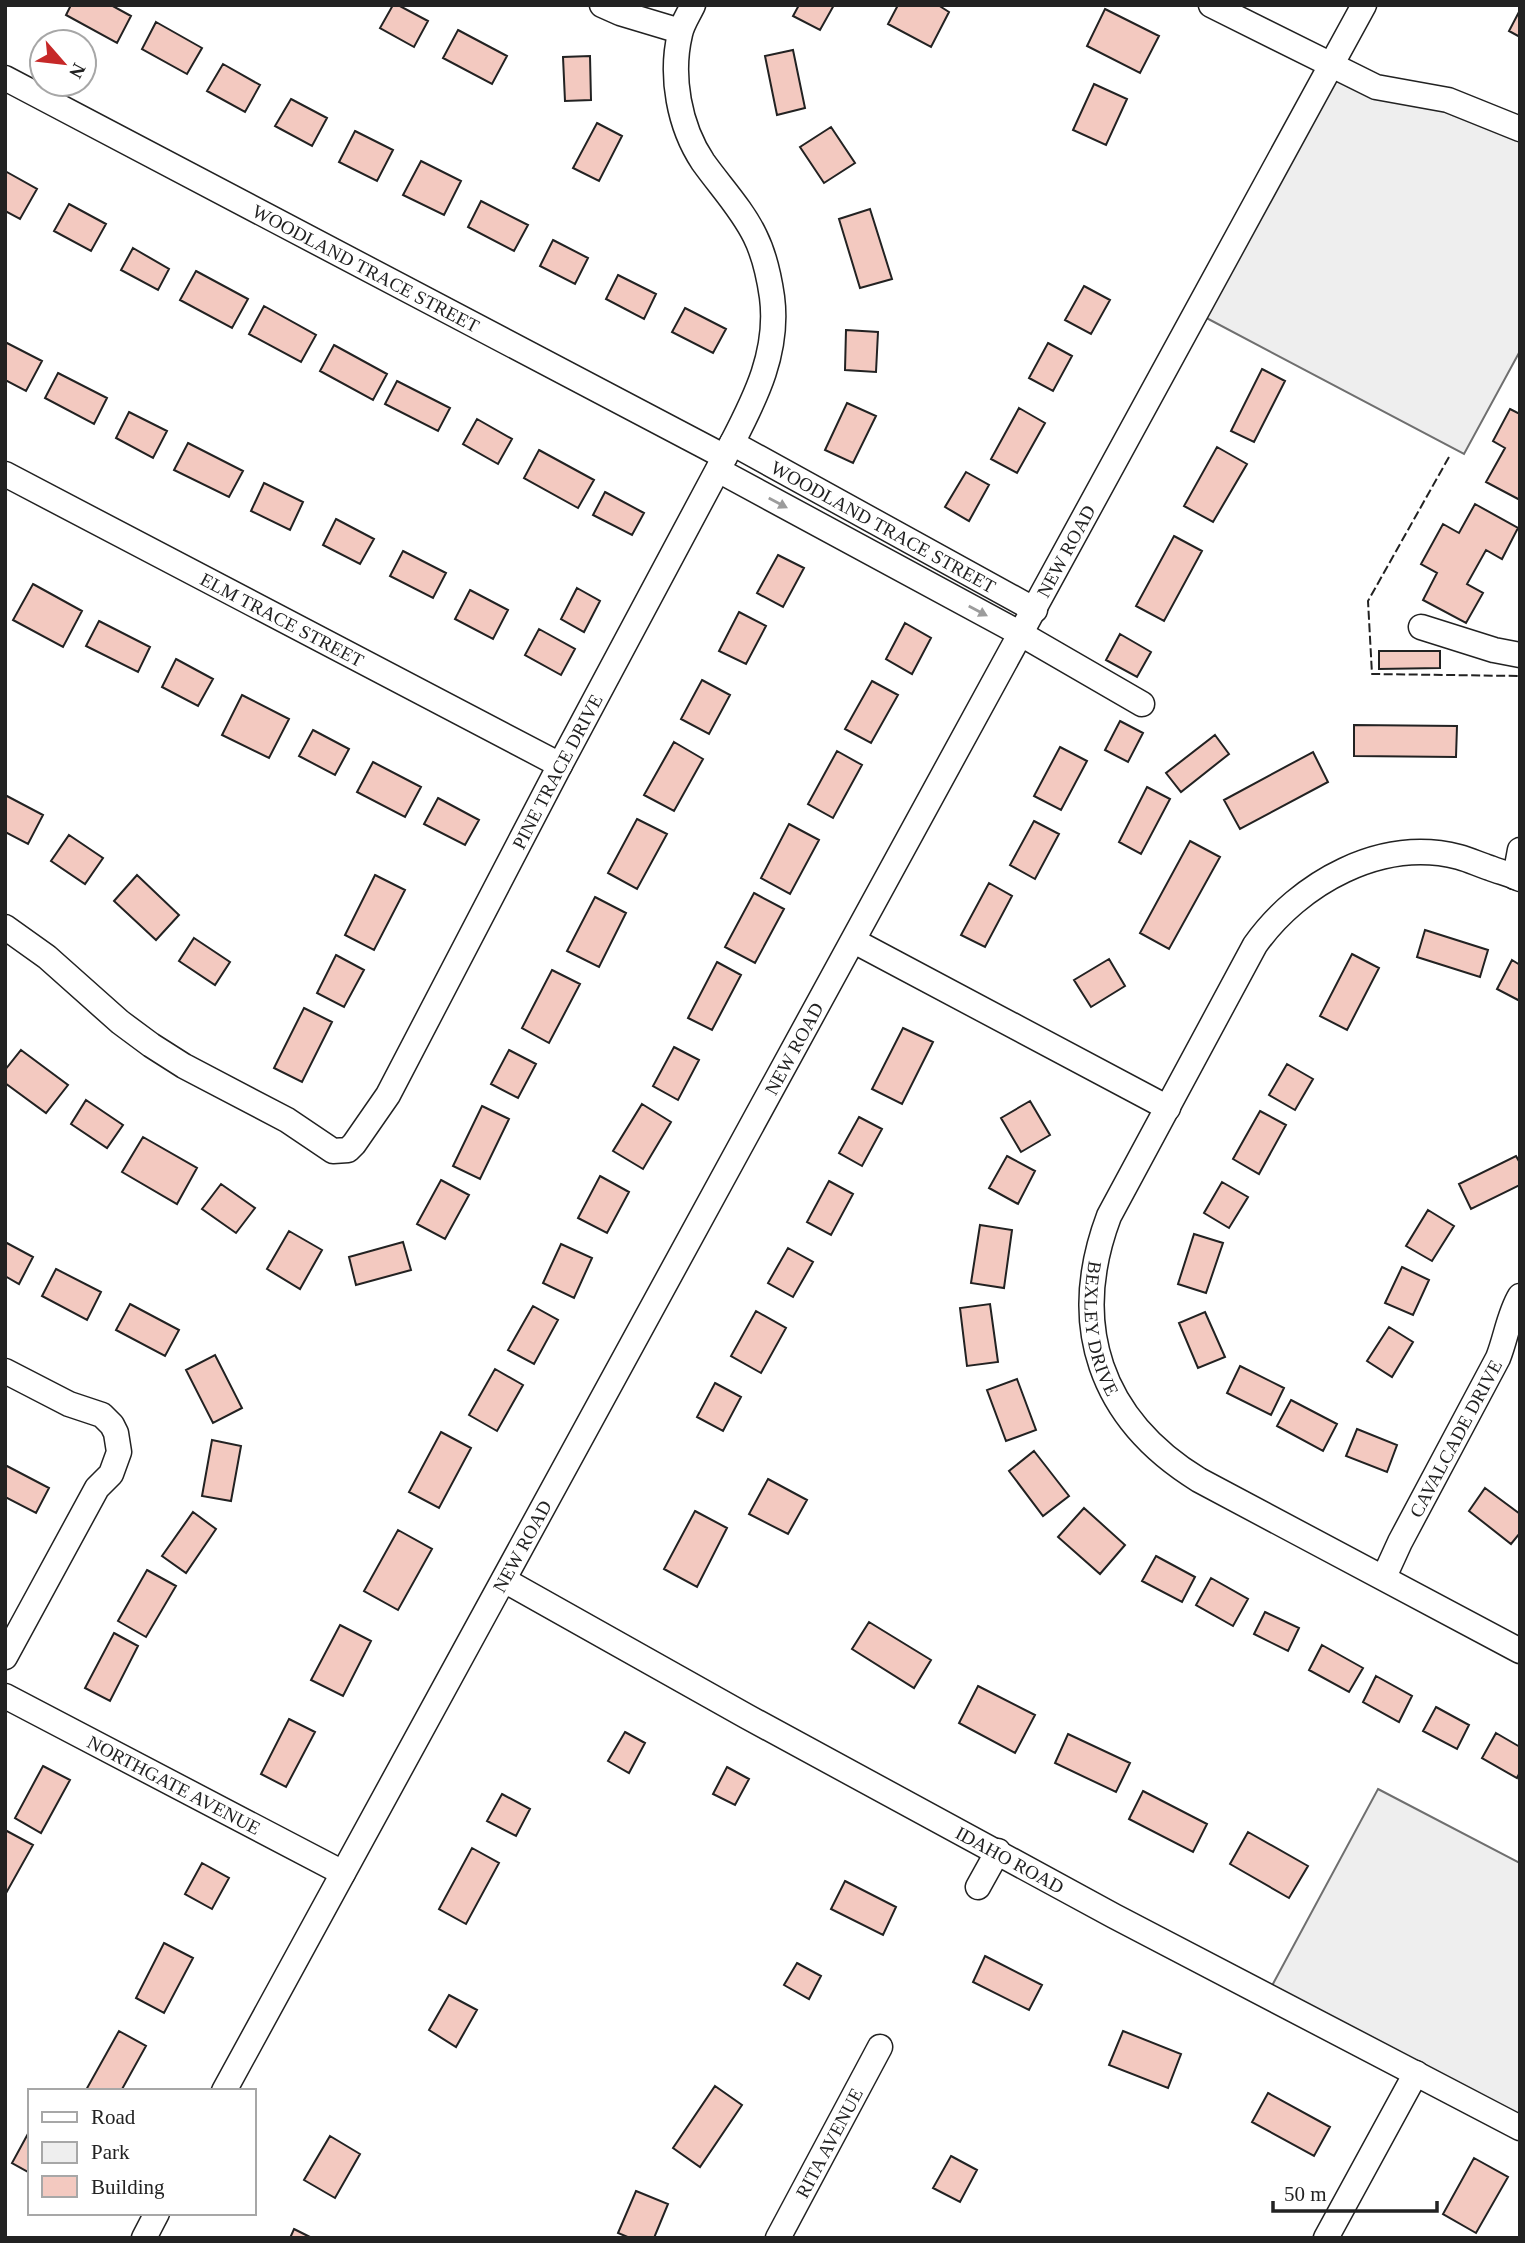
<svg xmlns="http://www.w3.org/2000/svg" width="1525" height="2243" font-family="'Times New Roman',serif">
	<rect width="100%" height="100%" fill="#fff"/>
	<path fill="#eee" stroke="#6f6f6f" stroke-width="2" d="M1332 65 1520 129V351L1464 454 1197 313Z
		M1378 1789 1520 1863V2128L1267 1995Z"/>
	<path fill="#f3c9c0" stroke="#222" stroke-width="2" d="M71 5H111L131 16 117 43 66 15Z
		M393 5H398L428 21 414 47 380 28Z
		M799 5H834L820 30 793 16Z
		M898 5H938L949 12 931 47 888 24Z
		M1105 9 1159 36 1140 73 1087 46Z
		M1520 10V37L1509 31Z
		M156 22 202 48 187 74 142 49Z
		M458 30 507 56 492 84 443 58Z
		M793 50 805 108 777 115 765 56Z
		M590 56 591 100 565 101 563 57Z
		M223 64 260 85 245 112 207 91Z
		M1094 84 1127 99 1106 145 1073 130Z
		M291 99 327 118 312 146 275 126Z
		M597 123 622 136 599 181 573 168Z
		M831 127 855 163 824 183 800 147Z
		M355 131 393 150 377 181 339 162Z
		M421 161 461 181 444 215 403 195Z
		M5 171 37 189 20 219 5 211Z
		M481 201 528 225 514 251 468 227Z
		M69 204 106 224 91 251 54 231Z
		M870 209 892 279 860 288 839 219Z
		M553 240 588 258 575 284 540 266Z
		M133 248 169 269 158 290 121 270Z
		M196 271 248 299 232 328 180 300Z
		M618 275 656 294 644 319 606 299Z
		M1084 286 1110 300 1091 334 1065 320Z
		M264 306 316 335 301 362 249 334Z
		M685 308 726 329 713 353 672 332Z
		M846 330 878 332 876 372 845 370Z
		M5 342 42 361 26 391 5 380Z
		M1048 343 1072 356 1053 391 1029 378Z
		M334 345 387 374 373 400 320 371Z
		M1262 369 1285 381 1254 442 1231 431Z
		M58 373 107 398 94 424 45 398Z
		M397 381 450 408 438 431 385 404Z
		M847 403 876 416 853 463 825 450Z
		M1019 408 1045 423 1017 473 991 459Z
		M1510 409 1520 414V500L1486 482 1505 448 1493 441Z
		M129 412 167 431 153 458 116 438Z
		M477 419 512 439 498 464 463 444Z
		M188 443 243 471 229 497 174 470Z
		M1217 447 1247 464 1213 522 1184 506Z
		M539 450 594 480 578 508 524 478Z
		M966 472 989 485 969 521 945 507Z
		M264 483 303 502 290 530 251 511Z
		M605 492 644 513 632 535 593 515Z
		M1475 504 1518 528 1502 559 1486 550 1467 584 1483 593 1466 623 1423 600 1437 573 1421 564 1443 524 1459 533Z
		M336 519 374 539 360 564 323 545Z
		M1174 536 1202 551 1164 621 1136 606Z
		M403 551 446 573 433 598 390 576Z
		M778 555 804 568 783 607 757 593Z
		M33 584 82 611 63 647 13 620Z
		M577 588 600 601 584 632 561 619Z
		M470 590 508 610 493 639 455 619Z
		M739 612 766 626 746 664 719 651Z
		M99 621 150 647 138 672 86 646Z
		M905 623 931 638 912 674 886 659Z
		M539 629 575 649 561 675 525 655Z
		M1120 634 1151 652 1137 677 1106 660Z
		M1379 651H1440V668L1379 669Z
		M176 659 213 679 198 706 162 687Z
		M702 680 730 695 709 734 681 719Z
		M872 681 898 695 871 743 845 729Z
		M242 695 289 719 269 758 222 735Z
		M1120 721 1143 733 1128 762 1105 750Z
		M1354 725 1457 726 1456 757 1354 756Z
		M313 730 349 749 335 775 299 756Z
		M1215 735 1229 754 1181 792 1166 773Z
		M674 742 703 759 674 811 644 795Z
		M1060 747 1087 761 1061 810 1034 796Z
		M837 751 862 765 833 818 808 804Z
		M1313 752 1328 782 1240 829 1224 800Z
		M373 762 421 787 405 817 357 792Z
		M1147 787 1170 799 1141 854 1119 842Z
		M5 795 43 815 28 844 5 832Z
		M438 798 479 820 465 845 424 824Z
		M637 819 667 834 637 889 608 873Z
		M1034 821 1059 834 1035 879 1010 865Z
		M789 824 819 840 790 894 761 878Z
		M69 835 103 858 85 884 51 861Z
		M1190 841 1220 857 1169 949 1140 933Z
		M137 875 179 915 156 940 114 901Z
		M375 875 405 890 374 950 345 935Z
		M989 883 1012 896 985 947 961 935Z
		M754 893 784 909 755 963 725 947Z
		M595 897 626 913 599 967 567 951Z
		M1425 930 1488 950 1480 977 1417 957Z
		M194 938 230 962 215 985 179 961Z
		M1352 954 1379 968 1347 1030 1320 1016Z
		M336 955 364 970 344 1007 317 993Z
		M1109 959 1125 986 1091 1007 1074 980Z
		M1512 960 1520 965V1001L1497 989Z
		M717 962 741 975 712 1030 688 1018Z
		M552 970 580 984 549 1043 522 1028Z
		M304 1008 332 1022 302 1082 274 1068Z
		M903 1028 933 1042 902 1104 872 1089Z
		M674 1047 699 1060 678 1100 653 1086Z
		M21 1050 68 1085 46 1113 5 1083V1070Z
		M509 1050 536 1064 518 1098 491 1084Z
		M1287 1064 1313 1079 1295 1110 1269 1095Z
		M86 1100 123 1125 107 1148 71 1124Z
		M1030 1101 1050 1135 1021 1152 1001 1118Z
		M642 1104 671 1122 643 1169 613 1151Z
		M482 1106 509 1119 480 1179 453 1166Z
		M1260 1111 1286 1125 1259 1174 1233 1159Z
		M859 1117 882 1129 862 1166 839 1153Z
		M143 1137 197 1168 177 1204 122 1172Z
		M1007 1156 1035 1171 1018 1204 989 1188Z
		M1516 1156 1520 1163V1185L1471 1209 1459 1184Z
		M600 1176 629 1192 607 1233 578 1218Z
		M441 1180 469 1195 445 1239 417 1224Z
		M829 1181 853 1194 831 1235 807 1222Z
		M1222 1182 1248 1197 1229 1228 1204 1213Z
		M221 1184 255 1208 236 1233 202 1209Z
		M1428 1210 1454 1226 1432 1261 1406 1246Z
		M980 1225 1012 1230 1004 1288 971 1283Z
		M289 1231 322 1250 300 1289 267 1269Z
		M1194 1234 1223 1243 1206 1293 1178 1284Z
		M5 1242 33 1257 19 1284 5 1276Z
		M403 1242 411 1270 356 1285 349 1257Z
		M561 1244 592 1258 574 1298 543 1283Z
		M788 1248 813 1262 793 1297 768 1283Z
		M1402 1267 1429 1280 1413 1315 1385 1303Z
		M56 1269 101 1292 87 1320 42 1296Z
		M130 1304 179 1330 165 1356 116 1330Z
		M990 1304 998 1362 967 1366 960 1308Z
		M533 1306 558 1320 534 1364 508 1350Z
		M756 1311 786 1328 761 1373 731 1356Z
		M1205 1312 1225 1357 1198 1368 1179 1323Z
		M1389 1327 1413 1342 1392 1377 1367 1361Z
		M215 1355 242 1408 213 1423 186 1370Z
		M1240 1366 1284 1388 1271 1415 1227 1393Z
		M495 1369 523 1385 497 1431 469 1415Z
		M1017 1379 1036 1430 1006 1441 987 1390Z
		M715 1383 741 1397 723 1431 697 1417Z
		M1291 1400 1337 1424 1323 1451 1277 1426Z
		M1357 1429 1397 1445 1387 1472 1346 1456Z
		M441 1432 471 1448 439 1508 409 1492Z
		M212 1440 241 1446 231 1501 202 1496Z
		M1034 1451 1069 1496 1043 1516 1009 1471Z
		M5 1465 49 1488 36 1513 5 1497Z
		M768 1479 807 1500 788 1534 749 1514Z
		M1485 1488 1520 1514V1533L1511 1544 1469 1511Z
		M1084 1508 1125 1545 1100 1574 1058 1537Z
		M695 1511 727 1528 697 1587 664 1569Z
		M193 1512 216 1529 186 1573 162 1556Z
		M398 1530 432 1549 398 1610 364 1591Z
		M1156 1556 1195 1577 1182 1602 1142 1581Z
		M147 1570 176 1586 146 1637 118 1621Z
		M1211 1578 1248 1599 1233 1626 1196 1605Z
		M1265 1612 1299 1628 1288 1651 1254 1634Z
		M869 1622 931 1660 914 1688 852 1649Z
		M340 1625 371 1641 343 1696 311 1680Z
		M114 1633 138 1646 110 1701 85 1688Z
		M1322 1645 1363 1668 1349 1692 1309 1670Z
		M1376 1676 1412 1696 1399 1722 1363 1702Z
		M978 1686 1035 1715 1015 1753 959 1723Z
		M1436 1707 1469 1725 1457 1749 1423 1731Z
		M289 1719 315 1732 286 1787 261 1774Z
		M625 1732 645 1743 629 1773 608 1761Z
		M1496 1733 1520 1747V1772L1517 1778 1482 1758Z
		M1068 1734 1130 1763 1116 1792 1055 1763Z
		M43 1766 70 1780 41 1833 15 1818Z
		M727 1767 749 1779 735 1805 713 1794Z
		M1143 1791 1207 1824 1193 1852 1129 1819Z
		M502 1794 530 1809 516 1836 487 1821Z
		M5 1830 33 1845 5 1895Z
		M1248 1832 1308 1866 1289 1898 1230 1864Z
		M472 1848 499 1863 466 1924 439 1909Z
		M202 1863 229 1878 212 1909 185 1894Z
		M845 1881 896 1907 883 1935 831 1909Z
		M164 1943 193 1958 164 2013 136 1998Z
		M985 1956 1042 1985 1029 2010 973 1982Z
		M797 1963 821 1976 809 1999 784 1985Z
		M449 1995 477 2010 456 2047 429 2030Z
		M119 2031 146 2046 121 2091H88L86 2090Z
		M1123 2031 1181 2054 1168 2088 1109 2065Z
		M715 2086 742 2105 700 2167 673 2148Z
		M1268 2093 1330 2127 1314 2156 1252 2122Z
		M30 2130V2173L12 2163Z
		M330 2136 360 2154 335 2198 304 2180Z
		M951 2156 977 2170 960 2202 933 2188Z
		M1474 2158 1508 2177 1476 2233 1443 2214Z
		M636 2191 668 2204 654 2238H630L618 2233Z
		M294 2229 312 2238H290Z"/>
	<g fill="none" stroke-linecap="round" stroke-linejoin="round">
		<defs>
			<g id="minor">
				<path d="M602 5 620 13 680 31"/>
				<path d="M1211 5 1376 87 1448 100 1520 129"/>
				<path id="s1" d="M5 78 725 457"/>
				<path id="s2" d="M732 443 1035 610"/>
				<path d="M718 470 1021 634 1142 704"/>
				<path id="s3" d="M5 474 560 765"/>
				<path d="M1421 627 1494 650 1520 655"/>
				<path d="M1515 877 1520 850"/>
				<path id="s4" d="M1520 879C1510 874 1500 872 1490 868 1480 865 1470 860 1459 857 1381 837 1299 883 1255 945L1109 1216C1068 1325 1100 1419 1199 1480L1520 1651"/>
				<path id="s5" d="M5 927 47 957 120 1022 151 1045 184 1066 287 1120 333 1151 348 1150 354 1144 388 1095 560 765 732 443C756 397 779 351 772 297 769 276 764 254 755 236 742 209 720 186 703 162 679 126 670 76 680 34 682 24 689 14 693 5"/>
				<path d="M854 941 1168 1108"/>
				<path d="M5 1371 69 1404 102 1415 112 1425 116 1433 119 1452 111 1474 97 1488 5 1657"/>
				<path id="s6" d="M1384 1577 1400 1542 1498 1358C1506 1338 1509 1314 1520 1296"/>
				<path id="s7" d="M504 1580 746 1716 1114 1916 1520 2128"/>
				<path id="s8" d="M5 1696 343 1873"/>
				<path d="M978 1887 998 1851"/>
				<path id="s9" d="M224 2091 1364 5"/>
				<path d="M144 2238 157 2213"/>
				<path id="s10" d="M778 2238 880 2047"/>
				<path d="M1326 2238 1416 2073"/>
			</g>
		</defs>
		<use href="#minor" stroke="#222" stroke-width="27"/>
		<use href="#minor" stroke="#fff" stroke-width="24"/>
		<path stroke="#222" stroke-width="2" stroke-dasharray="9 3.5" stroke-linecap="butt" d="M1449 457 1368 601 1372 674 1520 676"/>
	</g>
	<defs><path id="oneway-solid" d="M-6-.8H1V-3.2L6.5 0L1 3.2V.8H-6Z" transform="scale(1.75)"/></defs>
	<g fill="#9c9c9c">
		<use href="#oneway-solid" transform="translate(778 503) rotate(28)"/>
		<use href="#oneway-solid" transform="translate(978 611) rotate(28)"/>
	</g>
	<g text-anchor="middle" dominant-baseline="central" stroke-width="5" stroke-linejoin="round" paint-order="stroke">
		<g font-size="19" fill="#222" stroke="#fff">
			<text stroke="none"><textPath href="#s1" startOffset="408">WOODLAND TRACE STREET</textPath></text>
			<text stroke="none"><textPath href="#s2" startOffset="173">WOODLAND TRACE STREET</textPath></text>
			<text stroke="none"><textPath href="#s9" startOffset="1755">NEW ROAD</textPath></text>
			<text stroke="none"><textPath href="#s3" startOffset="313">ELM TRACE STREET</textPath></text>
			<text stroke="none"><textPath href="#s5" startOffset="847">PINE TRACE DRIVE</textPath></text>
			<text stroke="none"><textPath href="#s9" startOffset="1188">NEW ROAD</textPath></text>
			<text stroke="none"><textPath href="#s4" startOffset="724">BEXLEY DRIVE</textPath></text>
			<text stroke="none"><textPath href="#s6" startOffset="156">CAVALCADE DRIVE</textPath></text>
			<text stroke="none"><textPath href="#s9" startOffset="621">NEW ROAD</textPath></text>
			<text stroke="none"><textPath href="#s8" startOffset="191">NORTHGATE AVENUE</textPath></text>
			<text stroke="none"><textPath href="#s7" startOffset="578">IDAHO ROAD</textPath></text>
			<text stroke="none"><textPath href="#s10" startOffset="108">RITA AVENUE</textPath></text>
		</g>
	</g>
	<rect width="1525" height="2243" fill="none" stroke="#222222" stroke-width="14"/>
	<rect x="28" y="2089" width="228" height="126" fill="#ffffff" stroke="#a7a7a7" stroke-width="2"/>
	<rect x="42" y="2112" width="35" height="10" fill="#ffffff" stroke="#a7a7a7" stroke-width="2"/>
	<text x="91" y="2124" font-size="21" fill="#222222">Road</text>
	<rect x="42" y="2142" width="35" height="21" fill="#eeeeee" stroke="#a7a7a7" stroke-width="2"/>
	<text x="91" y="2159" font-size="21" fill="#222222">Park</text>
	<rect x="42" y="2176" width="35" height="21" fill="#f3c9c0" stroke="#a7a7a7" stroke-width="2"/>
	<text x="91" y="2194" font-size="21" fill="#222222">Building</text>
	<g transform="translate(63 63) rotate(118)"><circle r="33" fill="#ffffff" stroke="#a7a7a7" stroke-width="2"/>
	<path d="M0-5L12 26L0 18L-12 26Z" fill="#c62828"/>
	<text y="-10" font-size="19" font-weight="bold" text-anchor="middle" fill="#222222">N</text>
	</g>
	<path d="M1273 2201v10h164v-10" fill="none" stroke="#222222" stroke-width="3.5"/>
	<text x="1284" y="2201" font-size="21" fill="#222222" stroke="#ffffff" stroke-width="5" paint-order="stroke">50 m</text>
</svg>
